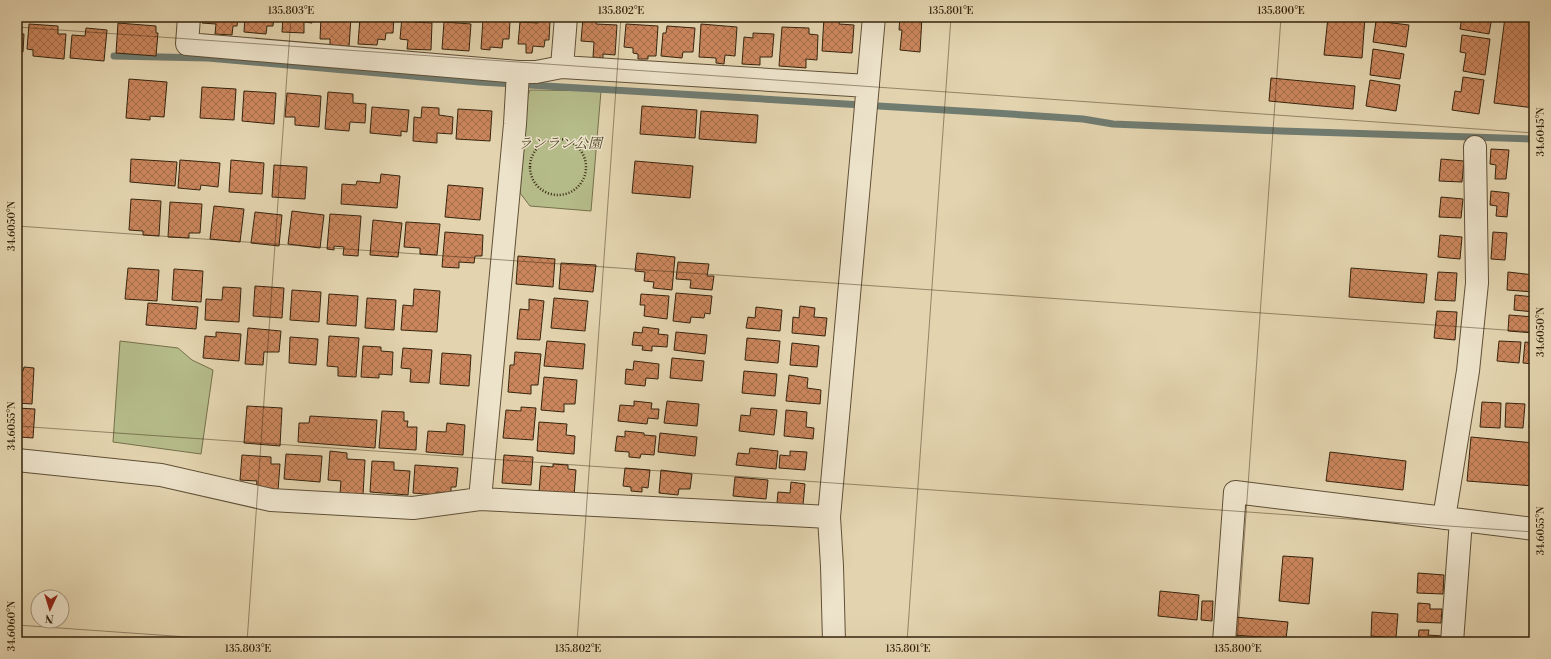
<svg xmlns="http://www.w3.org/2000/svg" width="1551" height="659" font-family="'Libre Bodoni','Noto Serif JP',serif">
	<defs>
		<pattern id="building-cross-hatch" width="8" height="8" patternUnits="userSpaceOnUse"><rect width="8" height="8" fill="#cb865d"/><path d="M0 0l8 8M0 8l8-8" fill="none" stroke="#a66d4b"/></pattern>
	</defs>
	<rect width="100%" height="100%" fill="#e3d4af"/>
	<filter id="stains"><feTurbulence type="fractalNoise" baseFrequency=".005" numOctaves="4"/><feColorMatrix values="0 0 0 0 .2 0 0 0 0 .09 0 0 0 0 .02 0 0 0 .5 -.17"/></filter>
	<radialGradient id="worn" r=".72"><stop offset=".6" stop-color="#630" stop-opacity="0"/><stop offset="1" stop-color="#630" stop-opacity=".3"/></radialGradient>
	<path fill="#b5bc8a" stroke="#75704c" d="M530 90 601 91 591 211 530 206 520 193 528 95Z
		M120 341 178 348 192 360 213 370 201 454 113 442Z"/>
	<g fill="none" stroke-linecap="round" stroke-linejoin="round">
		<path stroke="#707c71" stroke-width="7" d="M114 56 208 58 480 82 995 113 1083 119 1113 124 1281 131 1534 139"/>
	</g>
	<path fill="url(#building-cross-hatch)" stroke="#35240d" d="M203 17H238L237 26H233L232 35 215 34 216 24 202 23Z
		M245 17H274L273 26H267L266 34 244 32Z
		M283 17H312V23L304 22V33L282 32Z
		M321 17H351L349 47 330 45V39H320Z
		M360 17H394L393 33H386L385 40 378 39 377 45 358 44Z
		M402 17H414V22L432 23 431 50 407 49 408 40 400 39Z
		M824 17 840 18 839 24 854 25 852 53 822 51Z
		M900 17H922L920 52 900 50 902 30H899Z
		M1328 17H1365L1362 58 1324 55Z
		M1462 17H1492L1489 34 1460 29Z
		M1505 17H1534V108L1494 103Z
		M583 18 596 19V24L617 25 615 55 603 54V58L593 57 594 42 581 41Z
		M483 19 510 21 509 39H503L502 48 490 47V50L481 49Z
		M538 20 550 21 549 40H545L544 47 533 46 532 53H526V44H518L520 22 538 23Z
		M1376 21 1409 25 1406 47 1373 42Z
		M444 22 471 24 469 51 442 49Z
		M118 23 156 26V33H158L156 56 116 53Z
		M29 24 58 26V34H66L64 59 33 56V50L27 49Z
		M626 24 658 26 656 56H648V59H638V54L633 53V48L624 47Z
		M701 24 737 27 735 56 725 55 724 64 716 63V58L699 57Z
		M667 26 695 28 693 52H683L682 58 661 56 663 33H666Z
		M782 27 809 28V34L818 35 817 60 806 59V68L779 66Z
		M86 28 107 30 104 61 70 58 72 35 85 36Z
		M753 33 774 34 772 57H760V65L742 64 744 37 753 38Z
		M17 34H24L23 52H17Z
		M1462 35 1490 39 1485 75 1463 71 1466 53 1460 52Z
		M1373 49 1404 54 1400 79 1370 75Z
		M1463 77 1484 80 1479 114 1452 110 1455 91 1461 92Z
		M1271 78 1355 86 1353 109 1269 101Z
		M129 79 167 82 164 117 150 116V120L126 118Z
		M1370 80 1400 85 1396 111 1366 106Z
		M202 87 236 89 234 120 200 118Z
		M244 91 276 93 274 124 242 121Z
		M328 92 353 94V103L366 104 365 123 350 122 349 131 325 129Z
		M287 93 321 96 319 127 295 125V117H285Z
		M642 106 697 110 695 138 640 134Z
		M372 107 409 110 407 132 401 131V136L370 133Z
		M422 107 439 108V115L453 117 452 134 437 133V143L413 141 414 117 421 118Z
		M458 109 492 111 490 141 456 139Z
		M701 111 758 115 756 143 699 139Z
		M1491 149 1509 150 1506 179H1495L1496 165 1490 164Z
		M131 159 177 162 175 186 130 182Z
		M1441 159 1464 161 1462 182 1439 181Z
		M180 160 220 163 218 187 201 185 200 190 178 188Z
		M231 160 264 163 262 194 229 192Z
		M635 161 693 166 690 198 632 193Z
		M274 165 307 167 305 199 272 197Z
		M381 174 400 176 397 208 341 204 342 184 356 185 357 181 380 183Z
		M448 185 483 188 480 220 445 217Z
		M1491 191 1509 193 1507 217 1496 216 1497 206 1490 205Z
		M1441 197 1463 199 1461 218 1439 217Z
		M131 199 161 201 159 236 143 235V231L129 230Z
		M170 202 202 204 200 233H189V238L168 237Z
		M214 206 244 209 240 242 210 239Z
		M292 211 324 215 320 248 288 244Z
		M255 212 282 215 279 246 251 243Z
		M330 214 361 216 358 256 343 255 344 247 334 246V250L327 249Z
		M373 220 402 223 398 257 370 255Z
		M406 222 440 224 437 255 420 254V248L404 247Z
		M445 232 483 235 482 256H475L474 263 459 262V268L442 267Z
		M1493 232 1507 233 1505 260 1491 259Z
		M1440 235 1462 237 1460 259 1438 257Z
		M637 253 675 257 672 290 653 288 654 282 644 281 645 272 635 271Z
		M518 256 555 259 553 287 516 284Z
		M678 262 709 264 707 276H714L712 290 690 288 691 280 676 279Z
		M561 263 596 265 593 292 559 289Z
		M128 268 159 270 157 301 125 299Z
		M1351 268 1427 274 1424 303 1349 297Z
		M174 269 203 271 201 302 172 300Z
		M1438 272 1457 273 1455 301 1435 300Z
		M1508 272 1534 275V292L1507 290Z
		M255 286 284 288 282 318 253 316Z
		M223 287 241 288 239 322 205 320 206 299 222 300Z
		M414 289 440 291 437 332 401 330 403 305 413 306Z
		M292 290 321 292 319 322 290 320Z
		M676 293 712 296 710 314 705 313 704 318 691 317 690 323 673 321Z
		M329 294 358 296 356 326 327 324Z
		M641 294 669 296 667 319 644 316 645 305H640Z
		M1515 295 1534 297V312L1514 310Z
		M367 298 396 300 394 330 365 328Z
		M554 298 588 301 585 331 551 328Z
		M529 299 544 301 540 340 517 339 520 309 529 310Z
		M148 303 198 307 196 329 146 325Z
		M800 306 815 308 814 317 827 318 825 336 792 333 793 317 799 318Z
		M756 307 782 310 780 331 746 328 748 317 755 318Z
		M1437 311 1457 312 1455 340 1434 338Z
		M1509 315 1534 317V333L1508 331Z
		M643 327 659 329 658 334 668 335 667 347 652 346V351L642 350 643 346 632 345 634 332 642 333Z
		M248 328 281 331 279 352H264L263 365 245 364Z
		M216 332 241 334 239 361 203 358 205 336 216 337Z
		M676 332 707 335 705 354 674 350Z
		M329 336 359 338 356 377 338 376V367L327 366Z
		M290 337 318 339 316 365 289 363Z
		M747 338 780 341 778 363 745 360Z
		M547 341 585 344 583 369 544 366Z
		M1499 341 1521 342 1519 363 1497 361Z
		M1525 342 1534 343V364L1523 363Z
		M792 343 819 346 817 367 790 365Z
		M363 346 381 347V351L393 352 392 375 379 374V378L361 377Z
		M403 348 432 350 429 383 410 382 411 369 401 368Z
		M515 352 541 354 538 385H531V394L508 392 510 365H514Z
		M442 353 471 355 469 386 440 384Z
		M672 358 704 361 702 381 670 378Z
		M634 361 659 364 658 379 646 378 645 386 625 384 626 369 633 370Z
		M24 367 34 368 32 404 17 403V370L23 371Z
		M744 371 777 374 775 396 742 393Z
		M789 375 808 378 807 388 821 390 820 404 786 401Z
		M544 377 577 380 575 404H564V412L541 410Z
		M634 401 652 403 651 409H659L658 419 648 418 647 424 618 421 620 405 634 406Z
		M667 401 699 404 697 426 664 423Z
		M1482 402 1501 403 1500 428 1480 427Z
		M1531 402H1534V428H1529Z
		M1506 403 1525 404 1523 428 1505 427Z
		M247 406 282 408 280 446 244 443Z
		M521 407 536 408 533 440 503 438 506 410 521 411Z
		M17 408 35 409 33 438 20 437 19 443 17 442Z
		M751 408 777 410 774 435 739 431 741 415 750 416Z
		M786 410 807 412 806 427 814 428 813 439 784 436Z
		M382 411 404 412V421H408L407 427H417L416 450 379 448Z
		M310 416 377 420 375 448 298 442 299 423H309Z
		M539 422 567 424 566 435 575 436 574 454 537 451Z
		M447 423 465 425 463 455 426 452 428 431 446 432Z
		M625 431 644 433V435L656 436 654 455 641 454 640 458 629 457V452L615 451 617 436 625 437Z
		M660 433 697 437 695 456 658 452Z
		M1471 437 1534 443V486L1467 481Z
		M750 448 778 451 776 469 736 465 738 453 749 454Z
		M330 451 347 453V459L365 460 363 495 340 493 341 481 328 480Z
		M790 451 807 452 805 470 779 468 780 455 790 456Z
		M1330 452 1406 461 1403 490 1326 481Z
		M286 454 322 456 320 482 284 479Z
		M242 455 271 457V464H280L278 491 256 489 257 481 240 480Z
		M504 455 533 457 531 485 502 483Z
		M372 461 394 462V470L410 471 408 495 370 492Z
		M553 464 568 465V469L576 470 574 496 539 493 541 466 553 467Z
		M415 465 458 468 456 487H451V493L437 492V495L413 493Z
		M625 468 650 470 648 488 642 487V492L631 491V487L623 486Z
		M661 470 692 474 690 489H679L678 495 659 493Z
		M735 477 768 480 766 499 733 496Z
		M791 482 805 484 803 505 777 503 778 492 790 493Z
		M1283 556 1313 558 1309 604 1279 601Z
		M1418 573 1444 575 1443 594 1417 593Z
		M1160 591 1199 595 1197 620 1158 616Z
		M1202 601H1213L1212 621 1201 620Z
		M1418 603 1430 604V609H1442L1441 623 1417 622Z
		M1372 612 1398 614 1396 638 1371 636Z
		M1235 617 1288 622 1286 639 1234 635Z
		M1419 630H1429L1428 635 1442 636 1441 642H1418Z
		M1233 637 1255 638V642H1233Z"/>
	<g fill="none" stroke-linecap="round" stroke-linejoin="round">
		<defs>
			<path id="minor" d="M189 17 187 44 518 72H536L562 67 868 86
				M562 67 566 17
				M17 460 161 475 271 500 413 508 480 499 829 517
				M480 499 515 124 518 72
				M1444 518 1468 371 1477 283 1475 147
				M834 642 832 566 829 517 874 17
				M1224 642 1235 492 1534 529
				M1452 642 1461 520"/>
		</defs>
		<use href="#minor" stroke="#605036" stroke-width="24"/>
		<path stroke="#35240d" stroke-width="2.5" stroke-dasharray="1 2" stroke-linecap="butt" d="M530 167a28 28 0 1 1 56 0a28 28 0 1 1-56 0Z"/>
		<use href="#minor" stroke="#ede3cb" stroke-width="22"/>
	</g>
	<path fill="none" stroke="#35240d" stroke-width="1" stroke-opacity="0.45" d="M17 27 1534 133M17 226 1534 332M17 426 1534 532M17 625 258 642M247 642 291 17M577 642 621 17M907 642 951 17M1237 642 1281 17"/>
	<g text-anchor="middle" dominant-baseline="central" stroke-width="3" stroke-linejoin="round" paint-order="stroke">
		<g font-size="14" font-style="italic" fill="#554a2c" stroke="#ede3cb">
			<text x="560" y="144">ランラン公園</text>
		</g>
	</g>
	<rect width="1551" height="659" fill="none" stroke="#e3d4af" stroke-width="44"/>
	<g transform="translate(50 609) rotate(184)"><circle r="19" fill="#ede3cb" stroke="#a3977f"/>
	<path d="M0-3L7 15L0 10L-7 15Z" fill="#8f2418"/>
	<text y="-6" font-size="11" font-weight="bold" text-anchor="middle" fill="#35240d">N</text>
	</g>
	<rect x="22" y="22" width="1507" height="615" fill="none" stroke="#35240d" stroke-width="1.5"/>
	<g font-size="10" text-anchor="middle" fill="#35240d">
		<text x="291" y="14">135.803°E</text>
		<text x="621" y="14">135.802°E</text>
		<text x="951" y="14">135.801°E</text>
		<text x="1281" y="14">135.800°E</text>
		<text transform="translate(1540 132) rotate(-90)" y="4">34.6045°N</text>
		<text transform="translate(11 226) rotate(-90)" y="4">34.6050°N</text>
		<text transform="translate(1540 332) rotate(-90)" y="4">34.6050°N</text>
		<text transform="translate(11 426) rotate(-90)" y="4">34.6055°N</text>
		<text transform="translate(1540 531) rotate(-90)" y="4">34.6055°N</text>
		<text transform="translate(11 626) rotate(-90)" y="4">34.6060°N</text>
		<text x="248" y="652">135.803°E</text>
		<text x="578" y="652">135.802°E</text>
		<text x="908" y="652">135.801°E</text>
		<text x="1238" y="652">135.800°E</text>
	</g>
	<rect width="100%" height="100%" filter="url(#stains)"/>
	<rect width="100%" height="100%" fill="url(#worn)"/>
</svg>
